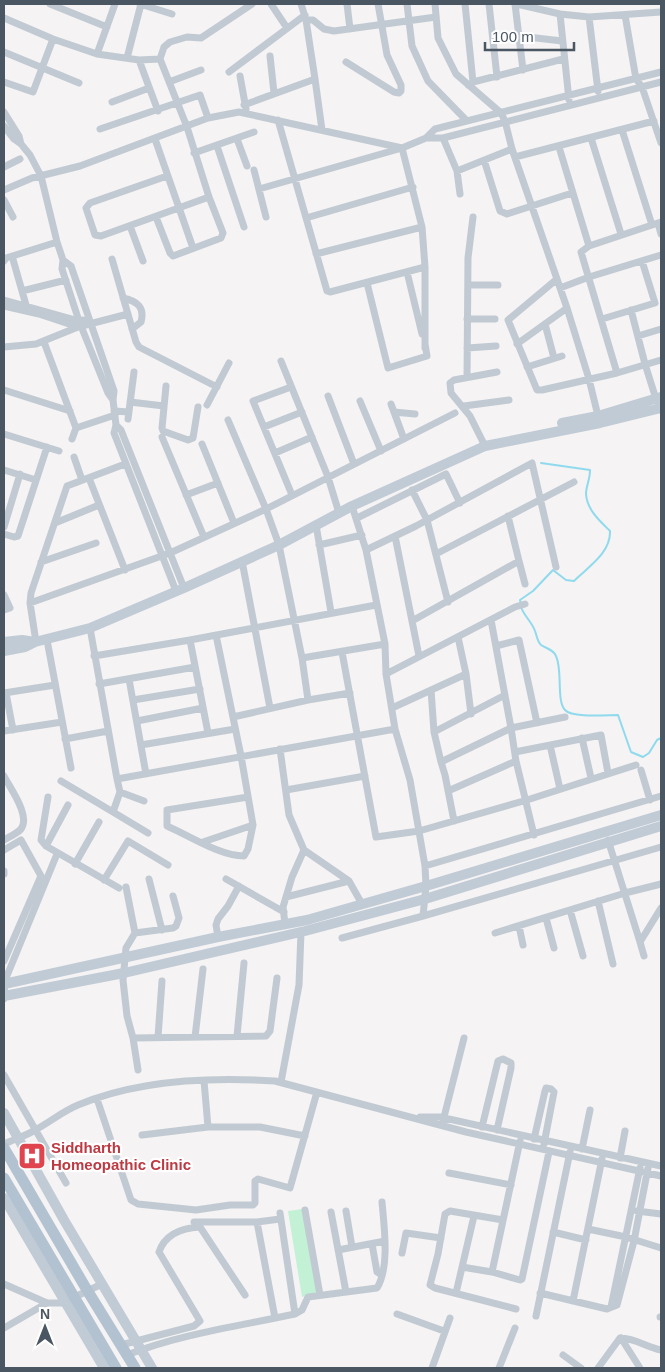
<svg xmlns="http://www.w3.org/2000/svg" width="665" height="1372" font-family="Helvetica,sans-serif">
	<rect width="100%" height="100%" fill="#f5f3f3"/>
	<path fill="#c3f1d5" d="M303 1209 318 1293 302 1297 288 1211Z"/>
	<g fill="none" stroke-linecap="round" stroke-linejoin="round">
		<path stroke="#90daee" stroke-width="2" d="M541 463 590 470C590 480 586 486 586 494 587 510 600 521 610 531 611 553 588 567 574 581L566 580 553 570 533 591 520 600C521 602 520 605 521 607 524 616 532 622 535 631 537 636 537 641 541 645 547 649 553 649 556 656 563 671 556 700 565 710 572 718 606 715 618 715L631 752 643 757 649 753 657 740 661 738"/>
		<path stroke="#c1cad2" stroke-width="7" d="M50 4 107 27
			M140 4 172 14
			M271 4 287 28
			M301 4 306 20 315 79
			M347 4 350 29
			M407 4 412 46 428 81 467 121
			M435 4 438 38 456 74 501 113 505 121 512 149 567 308 589 379 599 420
			M465 4 473 82
			M489 4 497 77
			M515 4 523 70
			M517 4 560 14 589 17 661 12
			M560 14 569 100
			M625 15 636 79 642 87 661 143
			M589 17 598 91
			M4 18 53 39 97 54 139 60 160 59
			M306 20H313L324 29 334 31 436 17
			M519 36 562 41
			M4 52 79 83
			M97 54 115 4
			M270 56 274 93
			M127 58 141 4
			M139 60 158 111
			M346 62 394 92 399 93 401 91V85L387 55 378 4
			M229 72 305 15
			M240 76 246 109
			M4 82 33 92 53 39
			M169 82 201 70
			M468 85 473 82 563 59
			M112 102 149 88
			M244 105 315 79 322 130
			M4 112 19 136 21 144
			M278 120 327 291 330 292 425 267
			M4 126 14 139 21 144 30 155 41 176 57 242 63 260 62 269 79 321 108 393 113 400
			M100 129 200 95 208 118
			M622 130 652 225
			M426 138H443L661 82
			M443 138 457 171 460 194
			M591 138 621 234
			M155 139 193 248
			M237 139 247 166
			M217 146 244 227
			M559 147 589 246
			M194 153 254 132
			M515 157 654 121
			M484 160 500 211 507 214 572 193
			M4 167 20 159
			M254 170 266 217
			M457 171 512 149
			M167 176 90 203 86 208 95 235 101 236 209 197
			M259 189 402 148 426 138 435 129 661 72
			M4 190 32 178 80 166 208 118 239 112 402 148 422 227 425 267V348
			M4 200 13 217
			M156 217 170 253 173 256 221 238 223 233 209 197 187 127 160 59 164 47 170 42 187 37 201 38 252 4
			M306 218 413 187
			M658 223 661 234
			M130 226 143 261
			M316 254 422 227
			M12 256 26 305
			M112 259 136 342 139 347 217 387
			M63 260 71 266 114 391 113 400 116 425 114 433 176 591
			M4 261 6 258 57 242
			M407 272 422 334
			M557 279 508 320 537 390H542L617 373 661 360
			M367 283 388 368 427 356 425 344
			M468 285H498
			M560 288 589 277 661 255
			M22 291 66 280
			M123 298C137 301 145 307 141 322L132 329
			M4 300 79 321 83 320
			M4 306 39 314 78 327
			M631 310 645 364 656 399 661 410
			M467 319H495
			M602 319 655 303 642 261
			M545 324 554 358
			M638 336 661 329
			M44 342 76 428
			M517 344 567 308
			M4 347 36 344 78 327 128 314
			M467 348 496 346
			M281 361 328 477 339 513
			M527 367 562 356
			M617 373 581 252 589 246 661 222
			M467 377 468 258 473 217
			M166 386 162 428 163 431 188 440 193 438 198 407
			M291 387 253 401 292 495
			M4 390 70 411
			M328 396 354 464
			M360 401 381 451
			M130 402 164 406
			M391 404 404 439
			M207 405 229 363
			M464 406 509 400
			M114 411 129 412
			M394 412 415 414
			M128 419 134 372
			M228 420 266 509 279 545 302 658 308 700
			M116 425 121 430 184 588
			M264 427 302 412
			M4 434 59 451
			M162 437 204 537
			M72 439 76 428 115 415
			M202 444 234 523
			M485 446 470 416 451 393 450 383 454 380 497 372
			M275 453 312 437
			M74 457 82 480
			M4 470 36 480
			M89 478 125 570
			M412 490 427 520 448 602
			M186 495 218 483
			M352 506 366 550 385 644 386 674 395 729 410 780 425 866 426 886 423 916
			M357 518 446 474 460 503
			M55 523 99 505
			M316 525 331 612
			M4 527 20 474
			M4 534 14 537 18 536 47 447
			M395 536 419 656
			M319 545 362 535
			M366 550 416 526 532 463 556 567
			M436 554 574 482
			M242 561 270 708
			M519 561 525 584
			M41 562 96 543
			M4 595 10 608 4 610
			M30 603 170 553 266 509 455 413
			M491 620 511 728 516 761 534 835
			M412 621 519 561 508 516
			M90 628 117 779 395 729
			M216 635 241 756 253 825 248 849 244 856C220 856 190 836 167 826V810L248 797
			M458 637 466 674 471 714
			M47 640 71 768
			M190 640 208 733
			M36 642 30 603 31 593 67 486 125 464
			M496 646 519 640 537 723
			M342 652 376 837 419 831 527 800 636 765
			M94 656 190 640 376 605
			M302 658 385 644
			M386 674 515 607 525 604
			M129 679 146 774
			M99 684 195 667
			M431 690 434 732 441 762 445 775 454 821
			M4 693 55 685
			M6 693 13 730
			M133 700 200 689
			M392 708 466 674
			M233 717 308 700 350 693
			M137 721 203 708
			M4 731 62 722
			M434 732 505 695
			M582 738 591 778
			M65 739 108 731
			M141 745 235 729
			M550 745 560 789
			M280 749 289 815 304 850 349 881 362 904
			M515 752 601 735 608 773
			M441 762 511 728 565 717
			M641 770 650 800
			M4 776C10 788 31 816 21 829 18 833 9 837 4 840
			M117 779 120 792 113 812 148 833
			M61 781 113 812
			M286 790 365 776
			M448 791 516 761
			M120 792 144 801
			M48 797 41 840 46 846 119 888
			M608 840 640 942 661 908
			M203 842 253 825
			M46 846 68 805
			M4 850 21 840 41 876 4 961
			M75 864 99 822
			M425 866 661 796
			M4 871V874
			M149 879 162 930
			M226 879 284 912
			M104 880 128 841 168 865
			M126 887 135 933 126 948 123 980 127 1016 133 1038 138 1070
			M286 897 349 881
			M598 901 613 964
			M570 910 583 956
			M546 918 554 948
			M285 924 283 907 292 877 304 850
			M519 926 523 945
			M135 933 173 928 176 926 179 918 173 896
			M495 933 625 893 661 884
			M218 937 216 925 218 919 228 906 239 886
			M342 938 423 916 661 847
			M640 942 644 956
			M4 999 5 996 4 983 57 854
			M237 1036 244 963
			M158 1037 162 981
			M195 1037 203 969
			M133 1038 266 1036 270 1031 277 978
			M4 1075 66 1183
			M281 1082 299 985 301 932
			M97 1099 131 1200 138 1204 196 1210 230 1205H253L255 1203V1181L258 1179 290 1188 317 1092
			M420 1117H440L661 1166
			M443 1121 464 1038
			M208 1127H260L305 1136
			M482 1127 498 1061 503 1059 511 1063V1068L497 1130
			M142 1135 208 1127 204 1081
			M534 1139 545 1091 546 1088 551 1089 554 1092 544 1144
			M4 1144C14 1139 26 1136 35 1130 50 1122 63 1111 78 1105 137 1080 212 1077 275 1081L466 1132 661 1176
			M582 1149 590 1110
			M620 1158 625 1131
			M449 1173 511 1185
			M305 1210 320 1295
			M346 1211 352 1247
			M637 1211 661 1214
			M331 1212 346 1292
			M280 1213 295 1314
			M503 1220 450 1211 445 1214 438 1254 430 1285 435 1288 516 1309
			M194 1222H257L280 1219
			M257 1222 275 1318
			M588 1229 626 1237 661 1248
			M553 1232 586 1240
			M372 1244 377 1272 382 1275
			M338 1250 385 1241
			M402 1253 406 1233 441 1238
			M462 1267 492 1272 520 1280 522 1279 549 1152
			M492 1272 520 1141
			M4 1284 47 1303H62L102 1284
			M456 1293 474 1216
			M540 1293 607 1309 617 1305 634 1241 648 1168
			M573 1301 602 1159
			M611 1307 640 1168
			M397 1314 444 1331
			M536 1316 570 1152
			M660 1317H661
			M4 1328 47 1303
			M621 1338 640 1368
			M121 1345 194 1326 200 1321 159 1252C165 1234 182 1228 200 1227L245 1295
			M127 1355C180 1334 239 1326 295 1314L302 1310 308 1297 377 1288C390 1267 384 1226 382 1202
			M563 1355 581 1368
			M432 1368 450 1318
			M499 1368 515 1328
			M598 1368 620 1338C635 1338 646 1347 661 1350"/>
		<path stroke="#c1cbd6" stroke-width="10" d="M562 423 598 416 661 397
			M4 642 22 640 35 642
			M4 651 25 647 35 642 90 628 184 588 279 545 352 506 485 446 600 423 661 408
			M4 984 218 937 307 920 426 886 661 815
			M4 996 124 973 305 931 425 899 661 826
			M4 1113 64 1220 152 1368
			M4 1198 104 1368"/>
		<path stroke="#b3c2d1" stroke-width="11" d="M4 1148 87 1290 135 1368
			M4 1178 116 1368"/>
	</g>
	<defs>
		<symbol id="hospital-square" viewBox="-11 -11 22 22"><rect x="-9" y="-9" width="18" height="18" rx="4" fill="#e0444e" stroke="#fff"/><path d="M-5-5h3v3.5h4V-5h3V5h-3V1.5h-4V5h-3Z" fill="#fff"/></symbol>
	</defs>
	<g fill-rule="evenodd">
		<use href="#hospital-square" x="16" y="1140" width="32" height="32"/>
	</g>
	<g text-anchor="middle" dominant-baseline="central" stroke-width="4.5" stroke-linejoin="round" paint-order="stroke">
		<g font-size="15" font-weight="bold" fill="#be3a42" stroke="#fff" text-anchor="start">
			<text x="51" y="1147">Siddharth<tspan x="51" dy="17">Homeopathic Clinic</tspan></text>
		</g>
	</g>
	<rect width="665" height="1372" fill="none" stroke="#4a5661" stroke-width="10"/>
	<g transform="translate(45 1327)" stroke="#ffffff" stroke-width="4" paint-order="stroke">
	<path d="M0-4L9 19L0 12L-9 19Z" fill="#4a5661"/>
	<text y="-8" font-size="14" font-weight="bold" text-anchor="middle" fill="#4a5661">N</text>
	</g>
	<path d="M485 42v8h89v-8" fill="none" stroke="#4a5661" stroke-width="2.5"/>
	<text x="492" y="42" font-size="15" fill="#4a5661" stroke="#ffffff" stroke-width="4" paint-order="stroke">100 m</text>
</svg>
